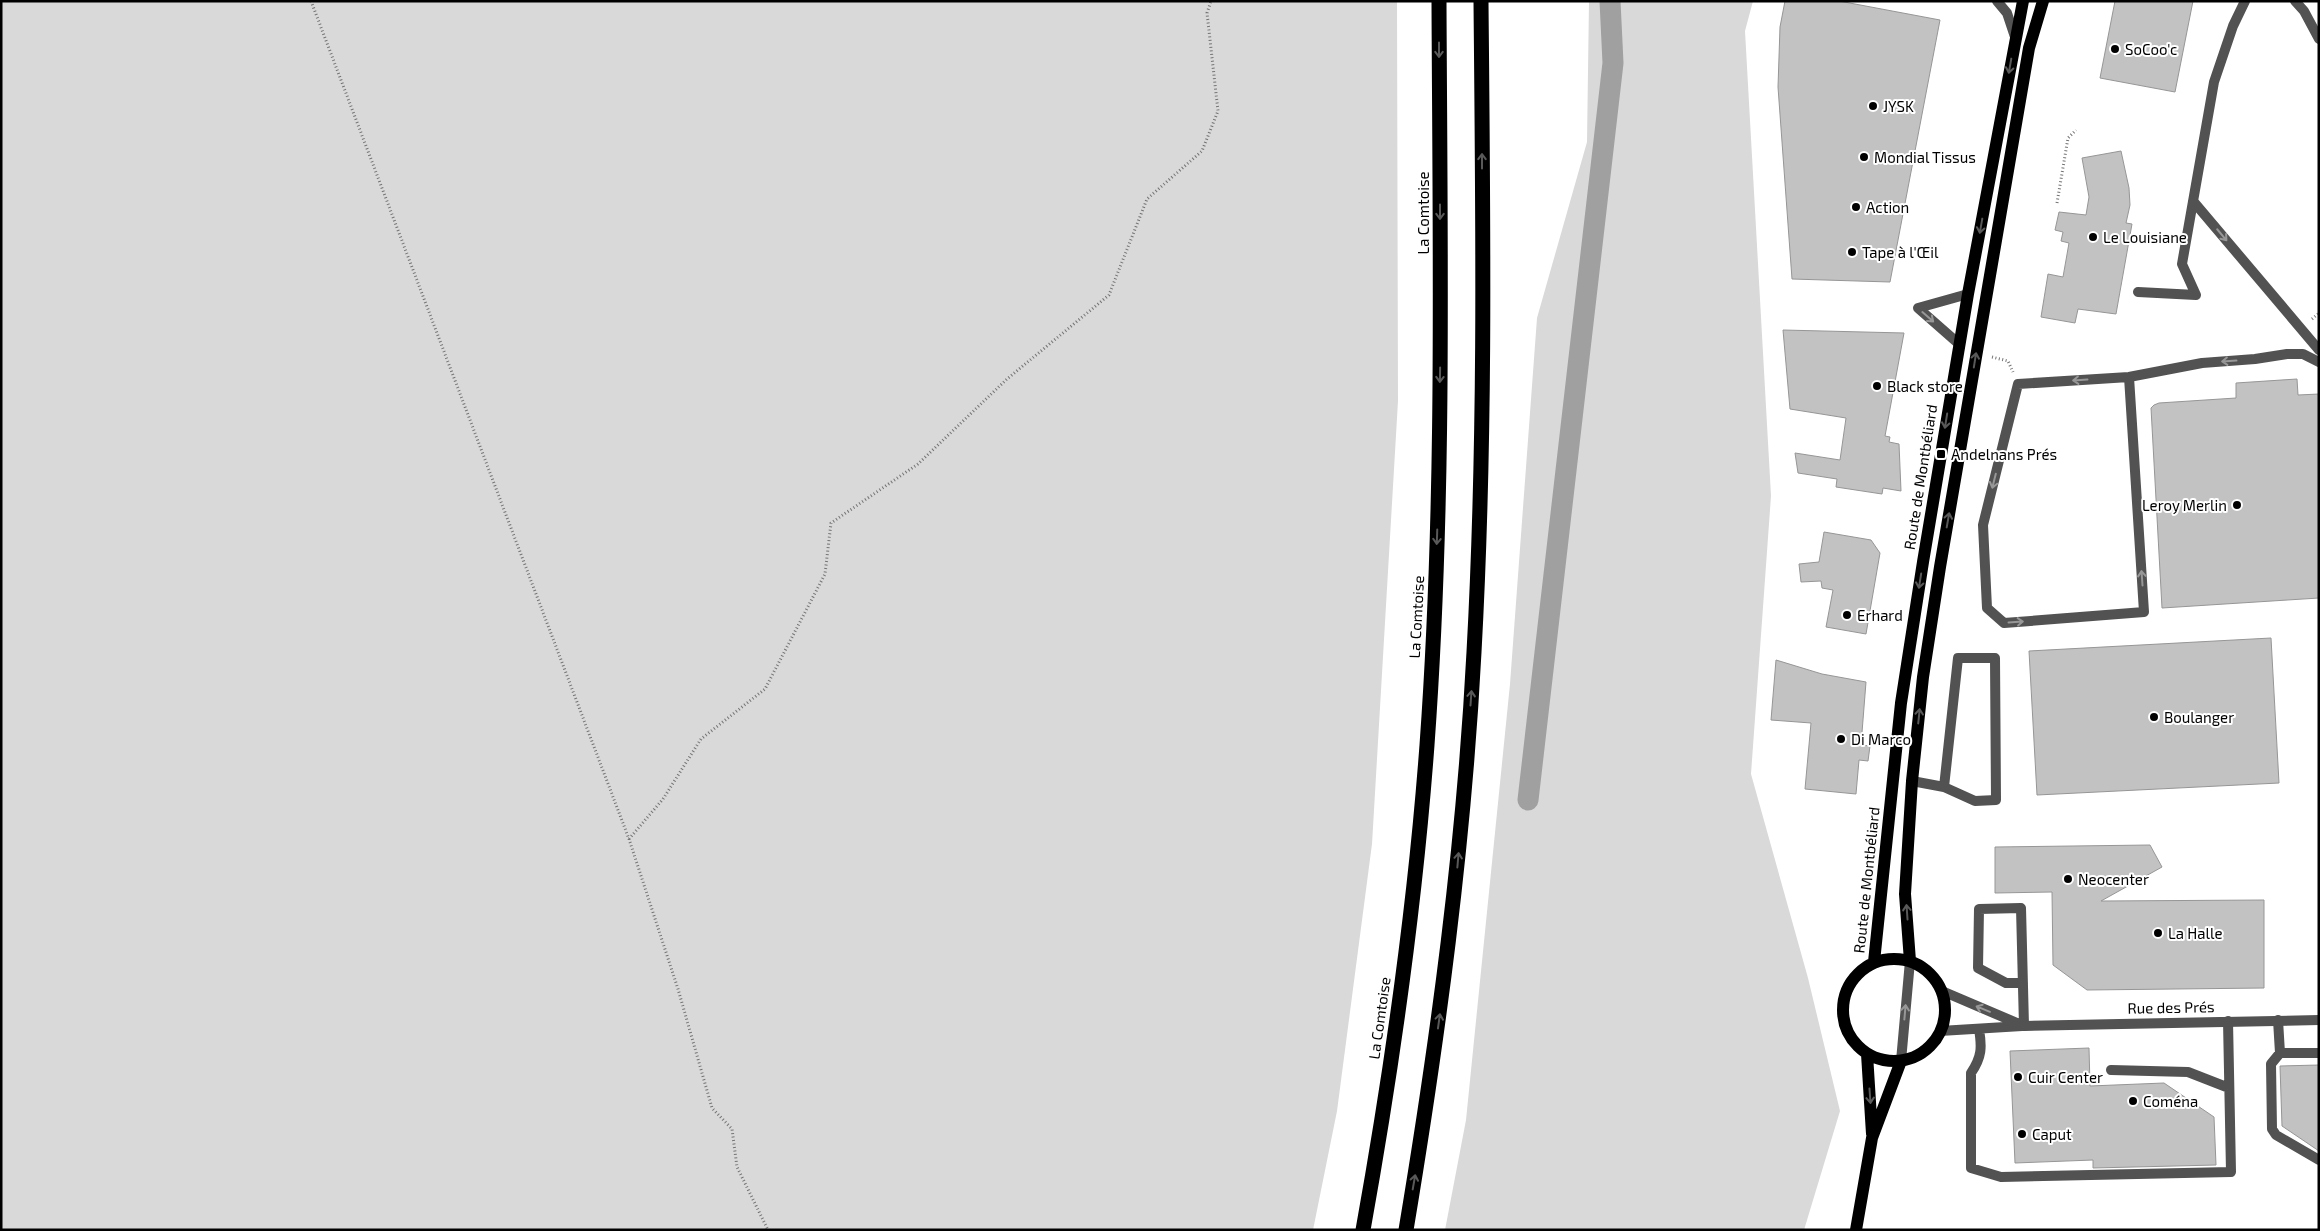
<svg xmlns="http://www.w3.org/2000/svg" width="2320" height="1231" font-family="'Exo 2',sans-serif">
	<rect width="100%" height="100%" fill="#fff"/>
	<path fill="#d9d9d9" d="M1 1H1397L1398 401 1372 844 1337 1111 1313 1230H1Z
		M1589 1H1753L1745 31 1771 496 1751 774 1808 978 1840 1111 1804 1230H1445L1466 1120 1510 684 1537 318 1587 142Z"/>
	<g fill="none" stroke-linecap="round" stroke-linejoin="round">
		<path stroke="#a0a0a0" stroke-width="21" d="M1528 800 1613 63 1610 1"/>
	</g>
	<path fill="#c2c2c2" stroke="#969696" d="M1785 1H1839L1940 20 1890 282 1792 279 1778 87 1780 27Z
		M2115 1H2193L2175 92 2100 78Z
		M2121 151 2129 188 2130 205 2126 223 2132 224 2116 314 2078 309 2075 323 2041 317 2048 274 2063 277 2069 243 2061 241 2063 232 2055 230 2059 212 2086 215 2089 197 2082 158Z
		M1783 330 1904 333 1885 436 1890 437 1889 442 1899 444 1901 491 1883 488 1882 494 1836 487 1837 479 1798 473 1795 453 1840 460 1846 418 1790 409Z
		M2297 379 2298 395 2319 394V598L2162 608 2151 408 2154 405 2159 403 2236 398V383Z
		M1824 532 1871 540 1880 553 1866 634 1826 627 1833 590 1822 588 1821 581 1801 582 1799 564 1819 562Z
		M2271 638 2279 783 2037 795 2029 651Z
		M1776 660 1822 674 1866 682 1861 745 1870 746 1868 761 1859 760 1856 794 1805 789 1811 723 1771 720Z
		M2150 845 2162 867 2101 901 2264 900V988L2087 990 2053 965 2052 892 1995 893V847Z
		M2089 1048 2090 1086 2164 1083 2214 1117 2216 1165 2093 1168V1160L2015 1163 2010 1051Z
		M2319 1065V1151L2282 1126 2280 1066Z"/>
	<g fill="none" stroke-linecap="round" stroke-linejoin="round">
		<path stroke="#747474" stroke-width="3" stroke-dasharray="1 2.5" stroke-linecap="butt" d="M311 1 629 839 678 989 712 1108 732 1129 737 1167 768 1230
			M2057 203 2068 138 2076 130
			M2312 319 2319 313
			M1992 357 2008 361 2013 372
			M629 839 663 799 701 739 765 689 825 574 831 523 918 464 1007 379 1109 295 1147 199 1202 151 1218 111 1207 13 1211 1"/>
		<path stroke="#525252" stroke-width="10" d="M1997 1 2007 13 2015 37
			M2193 201 2319 350
			M2138 292 2196 295 2182 264 2214 82 2233 26 2245 1
			M1959 344 1918 308 1968 294
			M2129 377 2144 612 2004 623 1987 608 1983 525 2018 384 2129 377 2202 363 2255 359 2287 354H2303L2319 362
			M1912 781 1944 787 1975 801 1996 800 1995 658H1958L1944 787
			M2023 983H2006L1978 968 1979 909 2021 908 2024 1026
			M1942 991 2024 1026
			M2278 1020 2280 1053H2319
			M1979 1029C1982 1047 1982 1057 1971 1073V1168L2001 1177 2231 1172 2228 1021
			M1940 1031 2022 1026
			M2280 1053 2271 1064 2272 1129 2276 1135 2319 1160
			M1901 1061 1910 961
			M2111 1070 2188 1072 2229 1088"/>
		<path stroke="#525252" stroke-width="10" d="M2295 1 2304 11 2319 39
			M2024 1026 2319 1020"/>
		<path stroke="#000" stroke-width="12" d="M1843 1010a51 51 0 1 1 102 0a51 51 0 1 1-102 0Z
			M1910 961 1905 894 1912 781 1923 677 1940 567 2029 48 2043 1
			M1874 962 1901 703 1923 562 1968 294 2023 1
			M1867 1054 1872 1134
			M1856 1230 1872 1138 1901 1061"/>
		<path stroke="#000" stroke-width="15" d="M1363 1230C1392 1069 1415 907 1427 745 1445 497 1440 249 1439 1
			M1406 1230C1438 1038 1464 846 1474 652 1486 435 1483 218 1481 1"/>
	</g>
	<defs><path id="oneway-shaft" d="M-6 0H5M1.5-3L5.5 0L1.5 3" fill="none" stroke-width="1.6" stroke-linecap="round" stroke-linejoin="round" transform="scale(1.25)"/></defs>
	<g stroke="#595959">
		<use href="#oneway-shaft" transform="translate(1439 50) rotate(90)"/>
		<use href="#oneway-shaft" transform="translate(2010 66) rotate(100)"/>
		<use href="#oneway-shaft" transform="translate(1482 161) rotate(-90)"/>
		<use href="#oneway-shaft" transform="translate(1440 212) rotate(90)"/>
		<use href="#oneway-shaft" transform="translate(1981 226) rotate(100)"/>
		<use href="#oneway-shaft" transform="translate(1975 360) rotate(-81)"/>
		<use href="#oneway-shaft" transform="translate(1440 375) rotate(91)"/>
		<use href="#oneway-shaft" transform="translate(1946 421) rotate(99)"/>
		<use href="#oneway-shaft" transform="translate(1948 520) rotate(-80)"/>
		<use href="#oneway-shaft" transform="translate(1437 537) rotate(92)"/>
		<use href="#oneway-shaft" transform="translate(1920 581) rotate(99)"/>
		<use href="#oneway-shaft" transform="translate(1471 698) rotate(-86)"/>
		<use href="#oneway-shaft" transform="translate(1919 716) rotate(-84)"/>
		<use href="#oneway-shaft" transform="translate(1458 860) rotate(-85)"/>
		<use href="#oneway-shaft" transform="translate(1907 912) rotate(-94)"/>
		<use href="#oneway-shaft" transform="translate(1439 1021) rotate(-82)"/>
		<use href="#oneway-shaft" transform="translate(1870 1096) rotate(86)"/>
		<use href="#oneway-shaft" transform="translate(1414 1182) rotate(-80)"/>
	</g>
	<g stroke="#979797">
		<use href="#oneway-shaft" transform="translate(2222 235) rotate(50)"/>
		<use href="#oneway-shaft" transform="translate(1928 317) rotate(41)"/>
		<use href="#oneway-shaft" transform="translate(2229 361) rotate(176)"/>
		<use href="#oneway-shaft" transform="translate(2080 380) rotate(176)"/>
		<use href="#oneway-shaft" transform="translate(1994 481) rotate(104)"/>
		<use href="#oneway-shaft" transform="translate(2142 578) rotate(-94)"/>
		<use href="#oneway-shaft" transform="translate(2016 622) rotate(-4)"/>
		<use href="#oneway-shaft" transform="translate(1983 1009) rotate(-158)"/>
		<use href="#oneway-shaft" transform="translate(1905 1012) rotate(-85)"/>
	</g>
	<g fill="#000" stroke="#fff" stroke-width="2">
		<circle cx="2115" cy="49" r="5"/>
		<circle cx="1873" cy="106" r="5"/>
		<circle cx="1864" cy="157" r="5"/>
		<circle cx="1856" cy="207" r="5"/>
		<circle cx="2093" cy="237" r="5"/>
		<circle cx="1852" cy="252" r="5"/>
		<circle cx="1877" cy="386" r="5"/>
		<rect x="1936" y="449" width="10" height="10" rx="2.5"/>
		<circle cx="2237" cy="505" r="5"/>
		<circle cx="1847" cy="615" r="5"/>
		<circle cx="2154" cy="717" r="5"/>
		<circle cx="1841" cy="739" r="5"/>
		<circle cx="2068" cy="879" r="5"/>
		<circle cx="2158" cy="933" r="5"/>
		<circle cx="2018" cy="1077" r="5"/>
		<circle cx="2133" cy="1101" r="5"/>
		<circle cx="2022" cy="1134" r="5"/>
	</g>
	<g text-anchor="middle" dominant-baseline="central" stroke-width="4" stroke-linejoin="round" paint-order="stroke">
		<g font-size="15" fill="#000" stroke="#fff" text-anchor="start">
			<text x="2125" y="49">SoCoo'c</text>
			<text x="1883" y="106">JYSK</text>
			<text x="1874" y="157">Mondial Tissus</text>
			<text x="1866" y="207">Action</text>
			<text x="2103" y="237">Le Louisiane</text>
			<text x="1862" y="252">Tape à l'Œil</text>
			<text x="1887" y="386">Black store</text>
			<text x="1951" y="454">Andelnans Prés</text>
			<text x="2227" y="505" text-anchor="end">Leroy Merlin</text>
			<text x="1857" y="615">Erhard</text>
			<text x="2164" y="717">Boulanger</text>
			<text x="1851" y="739">Di Marco</text>
			<text x="2078" y="879">Neocenter</text>
			<text x="2168" y="933">La Halle</text>
			<text x="2028" y="1077">Cuir Center</text>
			<text x="2143" y="1101">Coména</text>
			<text x="2032" y="1134">Caput</text>
		</g>
		<g font-size="15" fill="#000" stroke="#fff">
			<text transform="translate(1423 213) rotate(-90)">La Comtoise</text>
			<text transform="translate(1920 477) rotate(-81)">Route de Montbéliard</text>
			<text transform="translate(1416 617) rotate(-87)">La Comtoise</text>
			<text transform="translate(1866 880) rotate(-84)">Route de Montbéliard</text>
			<text transform="translate(2171 1007) rotate(-1)">Rue des Prés</text>
			<text transform="translate(1379 1018) rotate(-82)">La Comtoise</text>
		</g>
	</g>
	<rect width="2320" height="1231" fill="none" stroke="#000000" stroke-width="5"/>
</svg>
